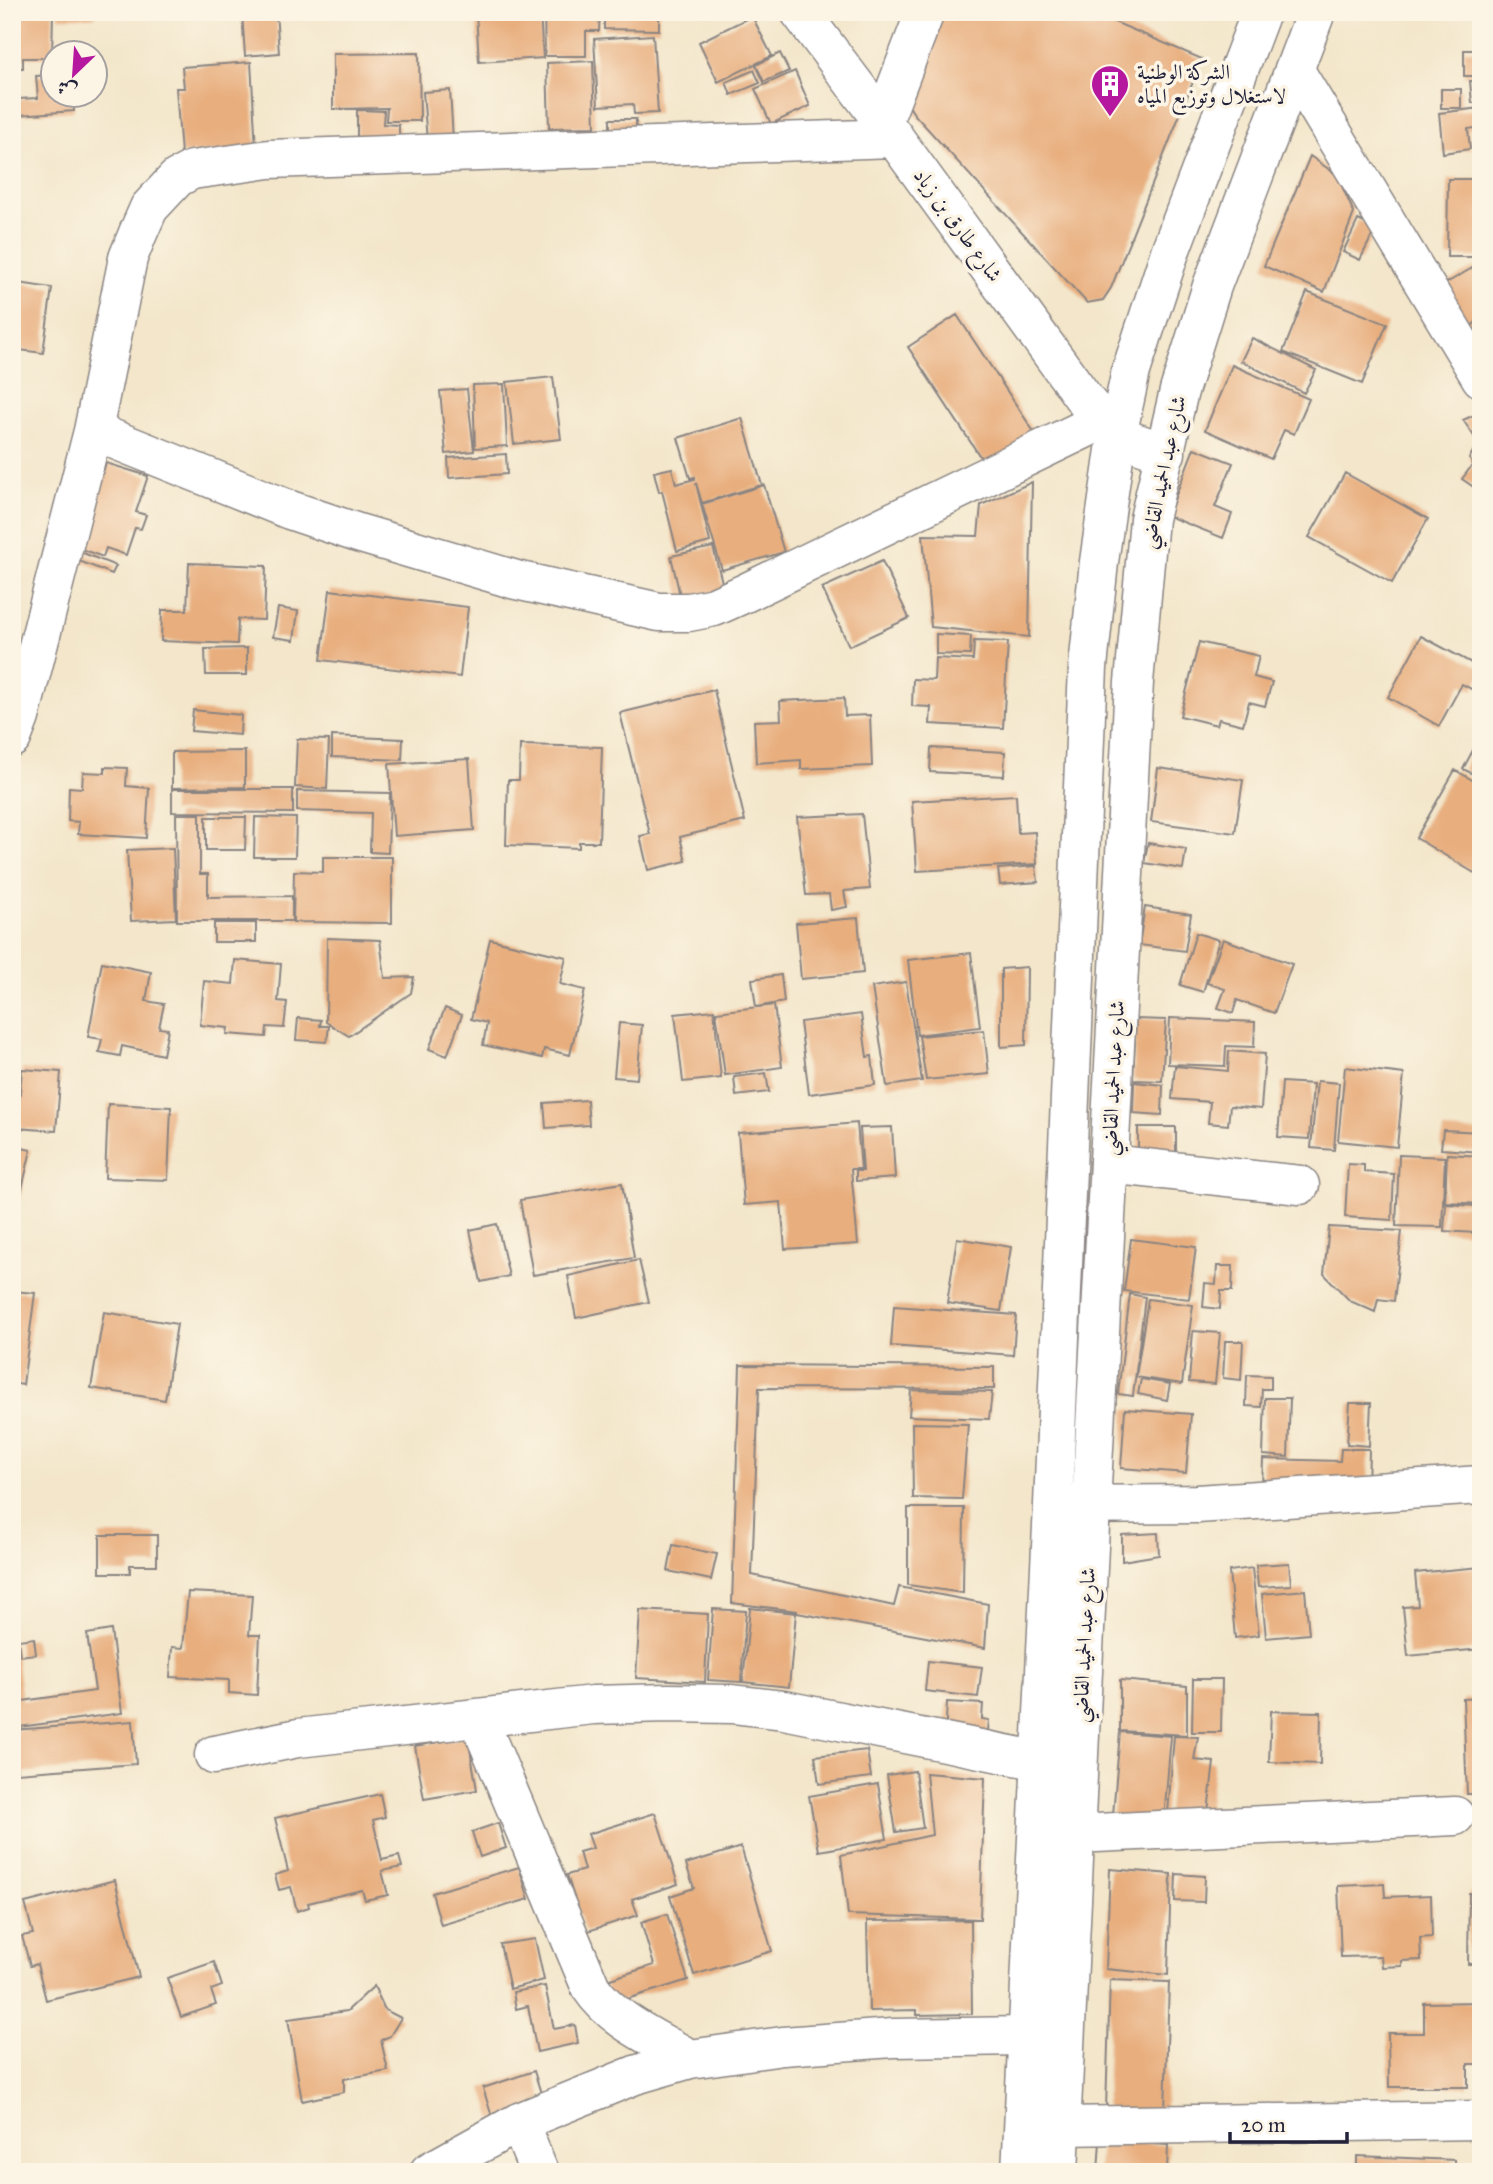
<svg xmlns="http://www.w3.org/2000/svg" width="1493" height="2184" font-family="'IM FELL Great Primer',Amiri,serif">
	<rect width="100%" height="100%" fill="#fcf5e5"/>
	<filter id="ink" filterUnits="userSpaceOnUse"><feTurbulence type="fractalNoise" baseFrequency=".0143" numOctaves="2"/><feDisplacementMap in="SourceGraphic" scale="14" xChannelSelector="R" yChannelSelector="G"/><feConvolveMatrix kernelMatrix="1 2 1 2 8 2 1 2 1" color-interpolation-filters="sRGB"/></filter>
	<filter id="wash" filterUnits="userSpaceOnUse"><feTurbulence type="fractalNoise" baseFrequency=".00686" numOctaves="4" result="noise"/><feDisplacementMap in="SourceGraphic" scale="28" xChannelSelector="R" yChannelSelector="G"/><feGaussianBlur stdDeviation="1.57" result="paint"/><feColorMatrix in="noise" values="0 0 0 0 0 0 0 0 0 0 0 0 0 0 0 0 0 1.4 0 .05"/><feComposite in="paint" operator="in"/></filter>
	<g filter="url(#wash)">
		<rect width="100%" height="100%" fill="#f3e6ca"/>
		<g id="blocks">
			<path fill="#e8ae7e" d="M12 12H53L52 58H23V68H12Z
				M59 12H96V17H59Z
				M242 12H276L279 53 245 56Z
				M476 12H540L543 58 479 62Z
				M544 12H600L599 31H586V56H545Z
				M604 12H659V30L604 29Z
				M943 12H1091L1202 59 1111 288 1103 300 1087 303 914 114 907 103Z
				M752 16 772 56 718 82 699 42Z
				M653 35 658 113 634 114 633 104 598 106 594 39Z
				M1464 50H1481V76H1464Z
				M419 53 420 121H386L387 108 333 109V54Z
				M780 53 789 71 764 82 756 65Z
				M593 61 595 127 549 128 547 63Z
				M251 62 256 149 181 154 176 88H184L182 67Z
				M754 70 760 83 731 95 726 82Z
				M795 71 810 106 771 124 755 89Z
				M52 75V94H74V111L19 115 18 99 38 98 36 76Z
				M1470 81H1481V102L1472 103Z
				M1441 89H1461V108H1441Z
				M450 90 453 139 427 141 423 92Z
				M1481 108V127L1468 129 1470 149 1443 153 1439 113Z
				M357 110 384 111 383 124 399 125V139H357Z
				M610 119H636V131H610Z
				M1310 156 1337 175 1354 213 1324 292 1264 266Z
				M1448 179H1481V257H1447Z
				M1358 220 1376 228 1360 260 1343 252Z
				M1481 263V327L1477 321 1471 327 1443 285Z
				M12 282 52 288 43 353 12 349Z
				M1307 292 1387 324 1362 384 1283 352Z
				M957 315 1036 435 987 467 908 347Z
				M1252 338 1316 370 1304 393 1241 361Z
				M1232 365 1309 399 1294 434 1284 430 1271 459 1205 430Z
				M553 377 561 439 514 444 507 382Z
				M504 384 507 446 475 448 473 385Z
				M467 389 474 451 446 454 440 391Z
				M1481 412V492L1462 479 1473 464 1469 459 1478 442 1463 420Z
				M742 418 762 485 702 503 696 483 710 542 677 551 662 491 659 492 654 472 672 468 676 484 695 479V477L690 478 678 438Z
				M1194 448 1233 463 1215 507 1232 514 1223 538 1168 516Z
				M506 454 507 474 449 478 448 458Z
				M106 463 148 476 136 512 146 515 141 529 135 528 126 555 106 548 103 557 78 548Z
				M1345 473 1428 519 1392 583 1309 537Z
				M1032 482 1029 637 931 627 923 535 978 536 981 505Z
				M764 485 784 552 722 570 702 504Z
				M713 547 724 590 681 600 671 556Z
				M78 551 116 566 112 574 74 559Z
				M882 561 909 618 849 646 822 588Z
				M189 563 266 566 264 620 238 619 237 644 161 641 162 610H187Z
				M330 590 468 607 460 677 321 660Z
				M278 608 298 611 294 640 273 637Z
				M936 634 971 636 970 655 936 654Z
				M1421 636 1481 668V675L1473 690 1462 684 1439 726 1388 697Z
				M974 641 1008 642 1003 728 930 724 931 707 912 706 913 679 934 680 935 658 973 660Z
				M1199 642 1259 656 1254 677 1272 682 1265 706 1249 702 1243 725 1219 719 1217 725 1180 716Z
				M247 648V675H206L205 649Z
				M714 690 745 821 680 837 686 861 648 870 640 836 650 834 620 713Z
				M844 698 845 716 870 715 872 766 801 769V760L756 763 754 721 781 720 780 701Z
				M193 710 241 715 240 735 191 731Z
				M1481 735V778L1463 769Z
				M332 736 403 739 402 760 332 757Z
				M297 739 329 740 327 789 295 787Z
				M520 745 602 747 599 842H579V848L506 845 508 780H519Z
				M931 748 1005 752 1004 776 930 772Z
				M245 751V787L172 788V752Z
				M469 759 474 830 394 836 389 764Z
				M105 767 127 768 126 786 149 788 146 838 78 834 79 822 68 821 69 787 82 788 83 772 105 773Z
				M1158 768 1243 780 1235 833 1151 822Z
				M1455 770 1481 785V866L1476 874 1416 838Z
				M172 789H293V813L172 812Z
				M297 791 390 793 388 853 370 852 371 813 297 811Z
				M1016 795 1018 833 1035 832 1037 864 917 871 912 801Z
				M176 814H200V874H208V897L292 896V921H177Z
				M862 814 870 889 844 891 847 907 831 910 829 894 806 895 797 817Z
				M206 817H246L245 850H206Z
				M255 817 296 818 295 857H254Z
				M1148 843 1186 849 1183 869 1144 863Z
				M173 848 176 919 131 921 127 850Z
				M323 857H392V923L293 922 294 871 323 872Z
				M1036 866 1038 882 1000 885 998 869Z
				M1145 907 1191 914 1185 951 1139 945Z
				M858 918 863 973 801 979 796 923Z
				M214 923H256V942H214Z
				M1196 933 1219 940 1203 992 1180 985Z
				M327 938 380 940 385 978 414 977 411 993 349 1036 326 1022Z
				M490 939 566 957 560 984 585 990 570 1055 544 1049 542 1058 483 1045 487 1023 471 1019Z
				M1223 939 1292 964 1274 1013 1237 1000 1233 1013 1218 1008 1225 989 1207 983Z
				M971 953 980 1027 917 1035 908 960Z
				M235 960 281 964 278 1001 287 1002 284 1028 267 1027 266 1037 227 1034 228 1028 200 1025 204 981 233 984Z
				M102 962 151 972 146 1001 164 1004 159 1028 168 1029 163 1055 122 1046 120 1056 99 1052 102 1039 88 1037Z
				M1027 967 1026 1045 1001 1047V969Z
				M781 975 784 1002 756 1007 752 979Z
				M906 982 922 1081 887 1086 872 987Z
				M774 1005 782 1067 725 1075 716 1012Z
				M445 1008 462 1015 447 1056 429 1049Z
				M714 1010 721 1078 683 1082 675 1014Z
				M861 1014 867 1057 872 1056 875 1085 809 1094 800 1022Z
				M298 1018 321 1020 320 1026H329L327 1042 296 1040Z
				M1170 1018 1255 1022 1254 1047 1226 1046 1225 1066 1168 1064Z
				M1136 1019 1166 1020 1162 1081 1133 1080Z
				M619 1023 642 1025 637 1079 614 1077Z
				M984 1030 989 1074 926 1080 919 1036Z
				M1229 1051 1265 1054 1261 1109 1230 1106 1228 1125 1208 1123 1210 1102 1172 1099 1175 1066 1228 1071Z
				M1345 1067 1404 1074 1397 1147 1338 1141Z
				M22 1069 61 1072 56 1131 17 1128Z
				M766 1073 769 1092 736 1096 734 1077Z
				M1317 1081 1339 1083 1334 1150 1311 1148Z
				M1134 1082 1163 1085 1162 1115 1133 1113Z
				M1282 1082 1313 1084 1309 1139 1278 1137Z
				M587 1100 589 1125 546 1128 544 1103Z
				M108 1104 171 1107 168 1180 105 1178Z
				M857 1123 861 1169H851L858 1244 785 1249 781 1202 744 1205 738 1133Z
				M892 1127 895 1178 856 1181V1171H863L860 1128Z
				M1138 1127H1176V1165H1138Z
				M1443 1130 1481 1132V1152L1441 1149Z
				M12 1146 31 1150 15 1219H12Z
				M1447 1154 1481 1156V1204L1445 1202Z
				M1399 1155 1445 1157 1442 1227 1396 1226Z
				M1348 1164 1364 1165V1172L1394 1174 1392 1220 1345 1217Z
				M622 1183 634 1258 533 1275 520 1200Z
				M1446 1204 1476 1206 1475 1233 1444 1231Z
				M497 1224 509 1276 481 1282 470 1230Z
				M1329 1227 1402 1231 1394 1301 1378 1299 1375 1312 1350 1301 1324 1274Z
				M957 1238 1011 1247 1001 1311 947 1303Z
				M1131 1239 1196 1247 1189 1299 1124 1291Z
				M639 1260 649 1302 576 1318 568 1276Z
				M1217 1266H1233L1232 1291H1221L1220 1309 1203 1307 1205 1283 1216 1284Z
				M12 1291 35 1293 23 1385 12 1383Z
				M1130 1294 1145 1297 1133 1396 1118 1394Z
				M1148 1299 1193 1305 1182 1384 1136 1377Z
				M894 1306 1016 1315 1013 1355 891 1346Z
				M104 1312 177 1324 165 1400 91 1388Z
				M1193 1331 1220 1333 1215 1384 1189 1382Z
				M1225 1341H1243L1241 1380 1223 1378Z
				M740 1365 994 1367V1389L759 1388 752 1575 894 1606 899 1587 988 1604 985 1648 797 1613V1611L732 1603Z
				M1247 1375 1271 1376V1389H1262L1261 1407 1246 1406Z
				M1141 1379 1170 1384 1167 1400 1138 1394Z
				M911 1390 992 1392 989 1419 909 1416Z
				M1265 1398H1290L1288 1457 1263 1455Z
				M1350 1403H1371L1369 1446 1347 1444Z
				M1125 1409 1191 1414 1186 1473 1121 1468Z
				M912 1423 968 1424 962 1499 913 1498Z
				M1341 1449H1369L1368 1491 1262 1488 1263 1459 1340 1461Z
				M908 1508H964L963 1593 908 1585Z
				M1158 1533 1159 1555 1122 1561V1535Z
				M100 1535H157V1565H130V1573H100Z
				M673 1545 717 1554 711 1580 668 1571Z
				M1289 1563 1291 1585 1258 1587 1256 1565Z
				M1481 1567V1649L1408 1656 1403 1607 1418 1606 1415 1573Z
				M1252 1568 1259 1635 1235 1638 1229 1571Z
				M1305 1590 1309 1634 1266 1638 1262 1594Z
				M188 1592 252 1595 249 1635H260L257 1695 229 1693V1680L170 1677 172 1647 183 1648Z
				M750 1608 796 1613 789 1687 743 1682Z
				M713 1609 746 1611 741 1682 708 1680Z
				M640 1610 708 1614 705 1682 636 1678Z
				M111 1630 122 1713 12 1728V1642H14L22 1701 95 1691 87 1634Z
				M34 1638 36 1654 20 1656 18 1640Z
				M928 1661 982 1667 978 1697 925 1691Z
				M1193 1679H1222L1221 1732H1192Z
				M1120 1680 1187 1686V1735L1120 1731Z
				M1481 1698V1794H1467L1463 1699Z
				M947 1702 983 1704 982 1719 989 1720 987 1741 945 1738Z
				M1271 1711 1321 1712 1320 1764 1269 1762Z
				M133 1721 136 1764 17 1773 13 1730Z
				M1120 1732 1171 1736 1164 1819 1113 1815Z
				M1174 1736 1198 1737 1194 1760 1214 1762 1207 1820 1168 1813Z
				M468 1737 477 1790 424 1799 415 1746Z
				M867 1750 871 1777 819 1784 815 1756Z
				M915 1771 923 1828 896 1832 887 1775Z
				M926 1773 985 1778 980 1919 848 1915 841 1855 932 1835Z
				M878 1784 887 1839 819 1851 809 1796Z
				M380 1794 385 1817 373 1820 382 1860 399 1856 402 1867 382 1871 388 1895 365 1900 362 1890 308 1903 309 1907 297 1911 291 1887 279 1890 275 1875 288 1871 275 1818Z
				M655 1813 678 1884 632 1899 638 1915 585 1932 567 1875 584 1870 579 1852 593 1848 588 1834Z
				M498 1823 506 1848 480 1857 472 1832Z
				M741 1847 772 1951 694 1975 670 1896 694 1888 686 1864Z
				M519 1867 529 1899 441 1925 432 1893Z
				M1110 1869 1171 1874 1168 1975 1106 1969Z
				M1176 1874 1205 1876 1204 1902 1175 1901Z
				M115 1880 139 1977 46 2000 37 1964 30 1966 22 1936 33 1934 25 1903Z
				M1384 1884 1385 1897 1431 1895 1432 1937 1420 1938 1421 1960 1402 1961V1966L1382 1967 1381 1956 1341 1957 1338 1886Z
				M1469 1893H1481V1964H1468Z
				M667 1914 688 1980 611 2004 604 1981 654 1965 641 1922Z
				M971 1920 972 2014 917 2015V2010L869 2011 867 1921Z
				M535 1939 544 1980 510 1989 500 1944Z
				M214 1962 222 1986 211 1990 216 2005 181 2017 167 1978Z
				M1110 1980 1169 1982 1165 2111 1106 2109Z
				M374 1986 385 2010 401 2018 390 2036 381 2040 388 2071 344 2079V2092L302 2101 288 2019 347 2011Z
				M545 1986 554 2029 575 2025 578 2043 537 2052 528 2006 516 2009 513 1992Z
				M1481 2002V2064H1468V2087H1389L1388 2033H1424V2003Z
				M534 2071 544 2103 493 2120 483 2088Z
				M1100 2141 1168 2145 1167 2172H1098Z
				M1357 2156 1455 2160V2172H1357Z"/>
		</g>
	</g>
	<g filter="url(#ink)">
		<use href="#blocks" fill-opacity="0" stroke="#8a8482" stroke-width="2"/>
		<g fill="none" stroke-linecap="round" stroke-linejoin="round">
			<defs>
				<path id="minor" d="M800 12 883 122 1088 404 1117 436 1166 453
					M1294 69 1481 378
					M883 122 925 12
					M93 431 290 510 358 533 516 580 659 612H689L714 607 743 594 1103 420
					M12 738 20 717 93 431 128 258 138 233 149 208 177 178 192 170 269 159 895 138
					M1109 1164 1300 1185
					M1059 1505 1197 1504 1481 1485
					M478 1718 591 1988C613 2021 657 2039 690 2059
					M214 1755 298 1738 593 1705 668 1703 732 1704 784 1710 1041 1761
					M1075 1834 1455 1816
					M519 2122 539 2172
					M1061 2126 1481 2120
					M429 2172 519 2122 635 2075 690 2059 783 2046 893 2038 1028 2036"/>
				<path id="major" d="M1021 2172 1053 1505 1088 667 1099 562 1117 436 1131 371 1171 249 1261 12
					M1059 2172 1091 1505 1134 682 1149 519 1179 391 1212 286 1316 12"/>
			</defs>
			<use href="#minor" stroke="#8a8482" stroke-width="41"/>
			<use href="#major" stroke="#8a8482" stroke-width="41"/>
			<use href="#minor" stroke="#fff" stroke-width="38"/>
			<use href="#major" stroke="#fff" stroke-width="38"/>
		</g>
	</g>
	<defs>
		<symbol id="building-pin" viewBox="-11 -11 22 30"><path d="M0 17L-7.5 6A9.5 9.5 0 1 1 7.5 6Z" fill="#b5179e" stroke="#fcf5e5"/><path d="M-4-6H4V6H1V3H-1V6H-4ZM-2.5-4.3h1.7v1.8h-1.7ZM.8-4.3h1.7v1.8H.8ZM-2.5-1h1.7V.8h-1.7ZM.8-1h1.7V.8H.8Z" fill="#fff"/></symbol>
	</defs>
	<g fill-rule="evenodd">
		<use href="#building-pin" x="1088" y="62" width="44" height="60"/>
	</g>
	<g text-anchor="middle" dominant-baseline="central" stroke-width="7" stroke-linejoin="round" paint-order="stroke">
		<g font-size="21" fill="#22223b" stroke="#fcf5e5" text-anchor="start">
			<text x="1137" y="72">الشركة الوطنية<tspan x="1137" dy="24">لاستغلال وتوزيع المياه</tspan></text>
		</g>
		<g font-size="21" fill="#22223b" stroke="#fcf5e5">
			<text transform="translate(958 225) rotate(54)">شارع طارق بن زياد</text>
			<text transform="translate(1163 472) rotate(-78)">شارع عبد الحميد القاضي</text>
			<text transform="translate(1113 1078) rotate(-87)">شارع عبد الحميد القاضي</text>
			<text transform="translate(1084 1645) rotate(-87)">شارع عبد الحميد القاضي</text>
		</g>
	</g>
	<rect width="1493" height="2184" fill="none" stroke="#fcf5e5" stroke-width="42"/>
	<g transform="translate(74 74) rotate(205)"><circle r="33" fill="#fcf5e5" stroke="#a5a1a1" stroke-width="2"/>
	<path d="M0-5L12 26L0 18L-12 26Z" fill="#b5179e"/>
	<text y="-10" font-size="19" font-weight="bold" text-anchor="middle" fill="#22223b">ش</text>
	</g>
	<path d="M1230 2132v10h117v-10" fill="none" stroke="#22223b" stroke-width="3.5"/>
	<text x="1241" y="2132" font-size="21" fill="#22223b" stroke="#fcf5e5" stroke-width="5" paint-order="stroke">20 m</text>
</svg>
